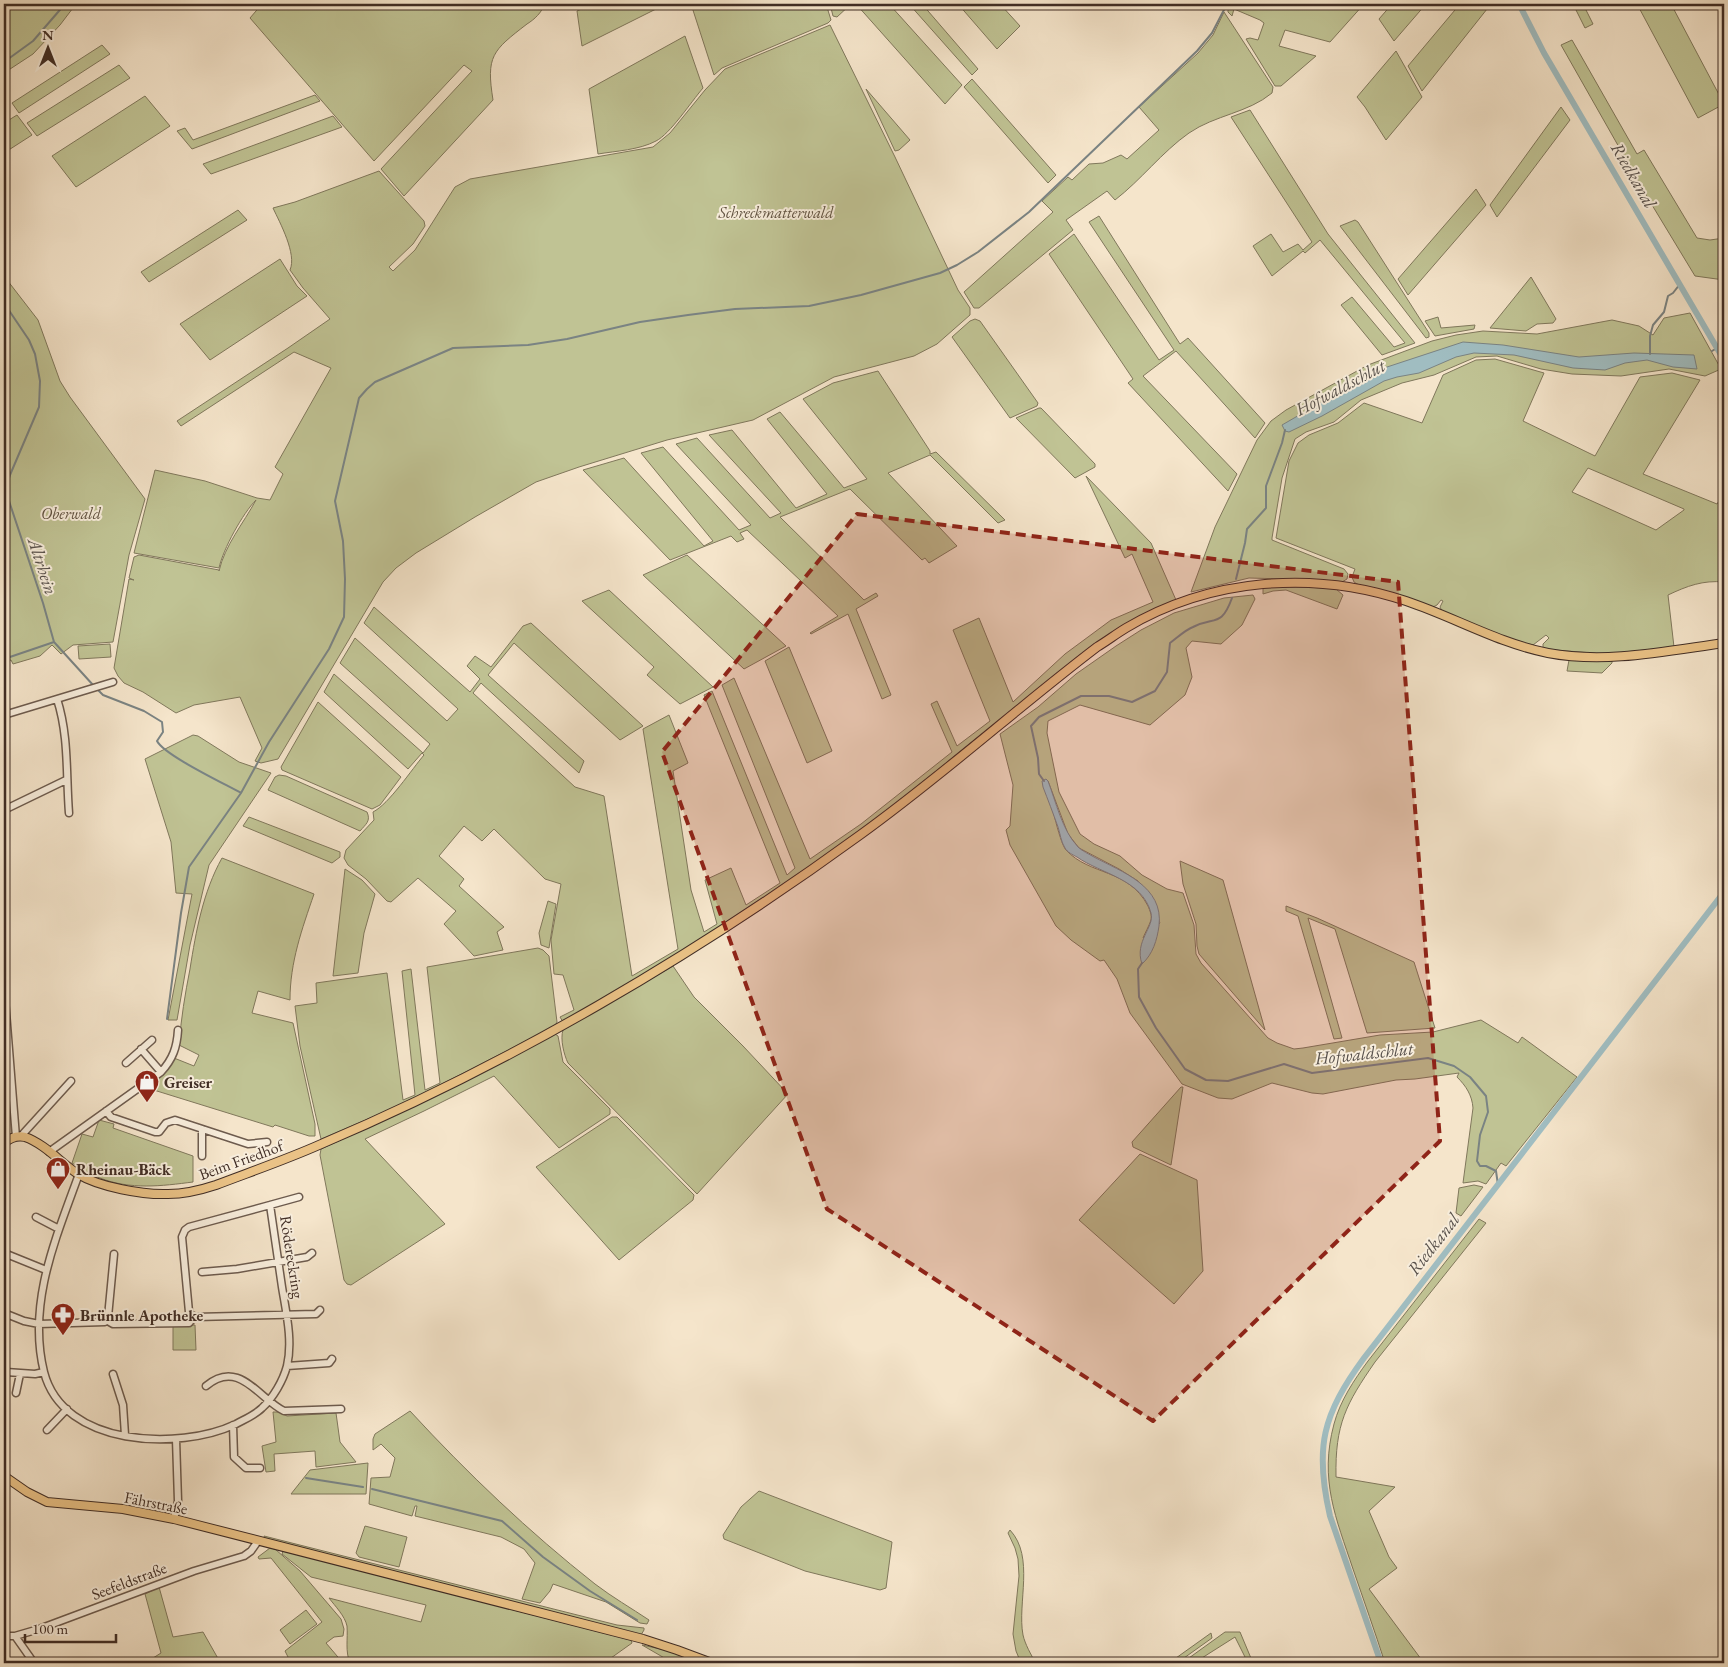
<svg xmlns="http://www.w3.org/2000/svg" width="1728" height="1667" font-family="'EB Garamond',serif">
	<rect width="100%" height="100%" fill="#f5e5cb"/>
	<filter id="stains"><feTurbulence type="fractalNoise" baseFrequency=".004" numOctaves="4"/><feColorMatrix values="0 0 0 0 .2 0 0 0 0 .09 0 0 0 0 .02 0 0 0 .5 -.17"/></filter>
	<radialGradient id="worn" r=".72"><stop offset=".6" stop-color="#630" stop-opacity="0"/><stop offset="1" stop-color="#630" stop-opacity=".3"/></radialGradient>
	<path fill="#c0c394" stroke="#80785c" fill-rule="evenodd" d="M4 4H76L60 25 33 54 4 73Z
		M262 4H545C541 13 535 19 527 24 492 51 486 56 493 100L404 196 381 169 472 71 464 65 374 161 250 18Z
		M593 4H666L582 46 577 11Z
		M691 4H826L831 20 828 23 722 68 714 75Z
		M830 4H851L837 17 833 16Z
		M856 4H889L962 85 945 104Z
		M909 4H922L978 69 972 75Z
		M958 4H1000L1020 26 997 49Z
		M1228 4H1364L1330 42 1285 30 1279 46 1316 56 1281 86H1275L1246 39 1250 38 1258 40 1264 23 1260 20 1234 9 1232 16 1228 12Z
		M1392 4H1426L1394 41 1379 19Z
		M1460 4H1491L1422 91 1408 66Z
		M1573 4H1583L1593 24 1585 28Z
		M1637 4H1671L1724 104 1698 118Z
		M1224 12 1273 87 1272 93C1248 113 1215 115 1189 133 1162 152 1141 180 1115 200L1107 191 1066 220 1073 230 979 308H974L964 292 1053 212 1042 201 1068 177 1072 180 1089 164 1103 163 1121 155 1127 159 1159 130 1139 107 1198 53 1213 35Z
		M830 25 895 157 958 290 970 308V315L937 344 914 356 834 377 753 420 667 440 579 467 536 482 475 517 416 553 396 568 383 582 278 759 261 763 255 761 262 748 240 697 194 705 176 713 143 692 124 683 118 676 114 668 129 579 134 580 129 578 134 557 139 555 219 570V571C225 545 243 524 256 500 243 513 223 549 219 568L134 553 155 470 205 481 257 498 270 500 283 474 275 467 331 368 294 352 181 426 177 421 288 348 330 319 303 288 290 270C297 254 280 223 273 208L295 202 379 171 424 221 425 226 413 244 389 267 393 271 415 250 455 187 470 179 653 147 670 133 705 90 725 69Z
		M685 36 703 88C691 102 670 134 656 141 639 150 616 151 598 154L589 89Z
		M1572 40 1637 154 1644 150 1697 238 1710 240 1724 238V280L1695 276 1649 200 1561 45Z
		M102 45 110 54 19 113 12 103Z
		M1396 51 1422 97 1386 140 1365 107 1357 97Z
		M119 65 130 78 37 136 27 123Z
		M972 79 1056 175 1048 183 964 87Z
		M866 89 910 140 899 150 895 151Z
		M315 95 320 101 192 149 177 131 185 128 193 140Z
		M145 96 170 126 76 187 52 156Z
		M1561 107 1570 120 1497 217 1490 205Z
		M1250 110 1328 234 1415 343 1382 355 1341 305 1352 297 1394 347 1405 343 1320 240 1305 253 1303 251 1272 276 1253 246 1271 234 1283 252 1298 244 1303 250 1312 242 1231 117Z
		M17 115 32 135 4 153V123Z
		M333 116 342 127 211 174 203 164Z
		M1476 189 1486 205 1408 295 1398 279Z
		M238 210 247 220 149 282 141 272Z
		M1099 216 1180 344 1188 338 1265 423 1255 438 1176 351 1143 376 1237 474 1228 491 1128 383 1133 379 1049 254 1074 234 1159 360 1174 350 1089 222Z
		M1355 220 1358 222 1429 333V337L1426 338 1340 226Z
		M280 259 297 286 307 296 210 360 180 324Z
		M4 276 38 320 60 381 70 397 145 499 129 555 113 642 73 645 61 654 52 645 40 656 13 664 11 660 4 662Z
		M1531 277 1556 319 1553 323 1537 324 1526 331 1490 328Z
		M1690 313 1721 369 1705 376 1669 369 1621 376 1572 374 1541 369 1497 356 1476 357 1434 375 1402 383 1361 400 1334 422 1306 432 1295 439 1282 478 1272 538V540L1344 569 1348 574 1347 579 1342 582 1321 580 1249 578 1191 592 1215 527 1257 440 1271 421 1286 410 1368 365 1432 341 1456 335 1483 331 1537 334 1612 320 1639 326 1653 335 1664 318Z
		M1438 317 1441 328 1475 325 1474 329 1435 336 1425 321Z
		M975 319 980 321 1038 403 1037 406 1010 418 952 337 970 321Z
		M1495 359 1544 373 1523 421 1595 456 1640 377 1672 373 1700 380 1643 474 1717 504 1724 493V582C1703 580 1687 586 1668 595L1674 647 1605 654 1543 649V644L1549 638 1546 635 1533 645C1501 638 1471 624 1442 611L1440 607 1443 601 1441 600 1437 605 1433 607 1395 594 1359 585 1354 582 1352 577 1355 569 1276 538 1289 461 1298 443 1309 435 1338 423 1364 403 1422 423 1443 375 1476 360ZM1588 468 1684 509V510L1656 530 1572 492Z
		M878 371 930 451V454L936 452 1005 520 998 523 930 455 888 473 957 546 929 563 925 558 922 560 850 489 780 517 864 600 876 593 878 596 856 609 891 695 882 699 848 614 811 634 810 633 838 616 747 530 740 533 744 539 737 542 731 536 670 560 583 470 624 458 704 546 713 541 641 453 663 447 739 530 751 525 676 444 697 438 770 518 781 513 709 435 732 430 796 508 827 494 767 419 780 412 844 488 867 479 803 399 833 383Z
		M1039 408H1041L1095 464V467L1075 478 1016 418Z
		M1086 476 1151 543 1176 600 1124 626 1099 641C1012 707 929 780 841 845 752 910 658 966 563 1022L560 1017 574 1010 563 975 554 974 551 940 561 884 545 879 494 829 482 841 464 826 439 856 464 879 459 886 504 927 497 932 503 950 474 956 444 924 456 911 418 878 391 902 387 901 366 879 348 865 344 858 346 850 374 820 373 812C389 804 412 769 424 755L422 753 408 769 324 692 334 674 423 753 430 744 340 663 355 638 447 721 458 709 364 623 374 607 470 692 480 679 467 666 475 656 491 667 523 626 531 623 643 726 620 740 514 643 488 675 584 761 579 773 481 683 473 693 575 787 604 796 632 976 678 949 643 729 669 715 688 763 673 771 691 890 704 932 717 924 705 880 731 868 746 905 780 883 704 695 712 691 787 875 795 868 722 685 734 678 810 859 861 824 952 752 931 704 937 701 957 746 990 721 953 630 979 618 1013 702 1065 654 1111 620 1153 602 1132 554 1125 558Z
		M687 555 786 646 744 669 643 575Z
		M1263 587H1308L1336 589 1343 595 1337 609 1286 590 1273 591 1263 594Z
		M609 590 713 687 680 704 647 675 654 667 582 601Z
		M1253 595 1255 599 1242 625 1221 644 1192 641 1186 648 1192 677 1185 695 1150 725 1080 705 1048 721 1047 733 1059 792 1080 834 1094 844 1120 856 1142 875 1167 889 1183 893 1194 925 1196 954 1201 963 1268 1038 1277 1043 1294 1049 1303 1048 1380 1035 1433 1032 1481 1020 1518 1043 1522 1037 1577 1077 1506 1166 1501 1163 1486 1184 1478 1181 1463 1183 1473 1108C1472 1095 1466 1086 1457 1077L1459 1073 1415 1079 1396 1080 1323 1094 1312 1093 1272 1083 1232 1099 1218 1098 1182 1084 1130 1013 1117 979 1104 960 1100 961 1071 940 1056 926 1010 845 1006 830 1010 826 1013 785 1000 734 1038 707 1076 674 1116 646 1141 630 1174 613 1224 598ZM1046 780 1048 781 1068 834 1079 848 1119 869 1138 881 1160 923 1143 938C1145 933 1149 926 1151 920 1152 915 1150 911 1148 906 1128 868 1090 876 1066 850 1059 842 1049 793 1046 780Z
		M110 644 111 657 79 659 78 646Z
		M789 647 832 751 807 763 765 661Z
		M1569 660 1612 661V663L1602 673 1567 671Z
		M318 702 401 777 380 805 372 809 282 770 281 767Z
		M193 735 198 736 239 762 271 773 209 865 190 945 177 1020H168L192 894 176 893 171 842 145 759Z
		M279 775 286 776 367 812C371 821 366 824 360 831L268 790 275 777Z
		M249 817 340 852V857L332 863 243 826Z
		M222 858 314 894C302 929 290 962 290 1000L258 991 252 1013 293 1023 315 1124V1136H309L275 1125 273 1127 144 1087 174 1058 194 1066 199 1055 179 1045C181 1019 185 994 190 969 196 931 203 892 222 858Z
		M1180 861 1223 880 1265 1030 1199 954 1197 946 1196 924 1183 884Z
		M345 869 362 880 375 894 364 933 358 973 333 976Z
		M548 901 556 904 549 948 541 945 539 933Z
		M1286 906 1317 918 1414 962 1435 1028 1367 1033 1335 929 1308 918 1342 1038 1334 1039 1298 916 1286 911Z
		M538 948 543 950 549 956 557 1022 555 1026 403 1104 321 1139 300 1046 295 1006 317 1003 316 983 387 973 403 1100 415 1095 402 971 411 969 425 1090 440 1083 427 967Z
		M673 966 694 997 743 1046 788 1094 697 1194 568 1063C564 1055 560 1039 563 1030Z
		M555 1034 558 1036 563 1062 610 1109V1114L559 1148 494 1076 424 1111 365 1139 445 1224 351 1285 347 1284 344 1280 320 1155 321 1149 418 1104Z
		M1181 1087H1183L1171 1165 1133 1147 1132 1142Z
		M612 1117H617L694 1195 693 1200 619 1260 536 1167Z
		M99 1120 114 1124 113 1128 193 1156V1182C162 1186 130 1190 100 1178 90 1175 81 1168 72 1163L82 1134 93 1137Z
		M1140 1154 1197 1180 1203 1271 1174 1304 1079 1220Z
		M1474 1185 1483 1187 1461 1216 1456 1213 1459 1188Z
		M1479 1219 1486 1223 1375 1362C1346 1404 1335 1424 1336 1477L1395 1487 1369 1511 1389 1557 1397 1568 1369 1589 1424 1663H1385C1375 1632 1364 1601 1353 1569 1336 1518 1319 1480 1334 1424 1340 1401 1354 1380 1368 1361Z
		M195 1325 196 1350H173V1326Z
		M410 1411C467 1473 529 1532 595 1584 612 1597 631 1608 649 1620L647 1624 640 1623 606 1602 553 1584 550 1591 540 1603 522 1599 535 1563 524 1549 501 1537 415 1516 417 1506H415L412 1516 369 1504 371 1478 390 1477 395 1458 381 1444 373 1450V1439L375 1434Z
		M273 1412H279L287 1416 336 1413 340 1442 356 1462 316 1467 315 1451 274 1454 275 1471 266 1472 262 1446 276 1442Z
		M368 1463 366 1494H291L310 1470Z
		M759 1491 892 1542 886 1588 880 1590 805 1571 724 1539 723 1535 741 1507Z
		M365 1526 407 1537 399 1567 359 1557 356 1553Z
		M1010 1530C1035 1557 1017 1603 1023 1635 1025 1644 1031 1655 1036 1663H1021L1016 1651 1013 1634 1019 1576 1018 1559 1015 1548 1008 1533Z
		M264 1536 617 1625 644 1628V1630L641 1635 265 1539Z
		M270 1548 275 1549 300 1571 341 1619 344 1629 343 1636 334 1637 326 1643 343 1663H291L285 1651 322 1622 271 1558 259 1559 258 1557Z
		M283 1551 631 1640 632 1643 604 1663H350C345 1651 348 1639 347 1626 345 1616 335 1606 329 1598L421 1622 426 1605 311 1577 282 1554Z
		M159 1587 173 1637 203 1632 220 1662H234V1663H145L161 1653 145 1594Z
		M306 1610 317 1624 290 1644 280 1630Z
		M1225 1632H1240L1253 1663H1248L1235 1637 1194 1663H1182Z
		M1211 1633 1212 1638 1177 1663H1169Z
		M642 1645 670 1651 706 1663H673Z"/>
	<path fill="#a0bdc1" stroke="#7a8383" d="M1463 342 1503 345 1579 357 1634 353 1694 355 1697 369 1673 367 1647 360 1625 363 1605 370 1573 368 1514 355 1474 353 1456 357 1419 373 1397 377 1384 381 1322 416 1289 432 1285 431 1282 425 1358 381 1384 368Z
		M1046 779 1048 781C1056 802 1062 830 1078 847 1082 851 1089 854 1094 857 1122 872 1164 886 1159 926 1157 940 1153 954 1142 964 1134 941 1155 927 1151 913 1142 879 1101 874 1077 857 1073 855 1067 852 1065 848 1061 842 1060 833 1058 827 1053 813 1048 800 1043 787L1042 781Z"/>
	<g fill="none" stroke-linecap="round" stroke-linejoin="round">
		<path stroke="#7a8383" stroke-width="2" d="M4 62 33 41 65 4
			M4 303 29 340 35 354 40 381 39 407 10 475 7 485 8 498 43 603 54 642 93 685
			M1712 351 1717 348
			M1650 354V336L1653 325 1664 312 1668 296 1673 293 1680 284
			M1236 579 1245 543 1247 529 1266 508V486L1282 443 1285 430
			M4 659 54 642
			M96 688 103 695 144 711 162 722 163 732 157 741C164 755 225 784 241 793
			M1044 781 1039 774 1038 758 1031 726 1039 717 1081 696H1109L1132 702 1155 691 1167 672 1170 643C1177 638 1185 630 1193 627 1215 616 1221 628 1232 598
			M1142 963 1138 969 1139 997 1156 1028 1185 1069 1206 1080 1228 1081 1284 1064 1312 1073 1428 1058 1454 1066 1470 1077 1486 1096 1488 1112 1480 1135 1477 1161 1480 1166H1486L1496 1171 1498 1185
			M167 1019 181 913 189 867 241 793 269 742 329 649 344 617 345 579 343 541 335 501 359 398 367 389 375 382 453 348 528 345 567 339 640 322 688 315 735 309 809 306 861 295 940 273 957 265 978 252 1029 212 1197 51 1212 33 1227 4
			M306 1478 363 1487
			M372 1489 502 1521 543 1557 590 1591 637 1620"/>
		<path stroke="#a0bdc1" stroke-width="6" d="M1519 4 1544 53 1724 360
			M1381 1663 1330 1516C1314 1447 1323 1414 1364 1358L1724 892"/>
		<defs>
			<path id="minor" d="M57 699C69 736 66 775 69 813
				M4 715 113 682
				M4 810 66 780
				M4 987 16 1137
				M141 1049 161 1072
				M126 1063 152 1040
				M106 1111 111 1117 155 1132H159L166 1123 175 1120 248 1144 267 1142
				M21 1136 71 1081
				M49 1152 161 1072C173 1059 177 1047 178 1030
				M202 1156V1129
				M79 1174C56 1238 27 1303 44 1372 63 1447 179 1451 236 1424 245 1419 255 1415 262 1408 273 1398 283 1381 287 1366 293 1341 286 1312 282 1287 278 1260 274 1233 270 1205L189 1227 185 1230 182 1237 189 1312 191 1315 196 1317 316 1314 320 1310
				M270 1205 299 1197
				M36 1217 59 1229
				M4 1253 46 1270
				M202 1272 237 1269 307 1257 312 1253
				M4 1313 24 1321 39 1324 105 1322 108 1317 114 1254
				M106 1320 113 1324 189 1323 194 1317
				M287 1366 329 1363 332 1359
				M6 1372 35 1374 44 1372
				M113 1374 123 1405 125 1435
				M206 1386C239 1358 259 1399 284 1411L341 1409
				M16 1393 20 1374
				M233 1425 234 1457 246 1468H260
				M47 1430 67 1409
				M174 1519 178 1501 176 1439
				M4 1636H15L39 1629 194 1571 244 1556 251 1551 258 1541
				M15 1636 34 1663"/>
			<path id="major" d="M4 1143C10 1138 17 1135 25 1137 45 1144 61 1163 78 1174 99 1187 143 1195 168 1194 184 1194 201 1190 216 1185 250 1172 285 1160 319 1145 508 1065 694 956 860 835 942 776 1017 708 1097 647 1107 641 1116 634 1126 628 1210 578 1314 570 1406 601 1454 617 1498 643 1548 653 1606 664 1666 651 1724 643
				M4 1476 27 1492 47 1502 123 1509 174 1519 643 1639 677 1650 712 1663"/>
		</defs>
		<use href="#minor" stroke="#6d5b4e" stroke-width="9"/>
		<use href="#major" stroke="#402d25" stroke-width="10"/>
		<use href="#minor" stroke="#f8eedd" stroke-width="6"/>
		<use href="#major" stroke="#eac286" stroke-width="8"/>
	</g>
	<path fill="#8f2418" fill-opacity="0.2" stroke="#8f2418" stroke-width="4" stroke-dasharray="10 6" stroke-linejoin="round" d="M857 514 1398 582 1440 1141 1153 1421 827 1209 662 752Z"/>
	<defs>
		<symbol id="shop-pin" viewBox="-11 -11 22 30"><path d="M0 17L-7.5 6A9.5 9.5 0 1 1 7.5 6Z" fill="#8f2418" stroke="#f8eedd"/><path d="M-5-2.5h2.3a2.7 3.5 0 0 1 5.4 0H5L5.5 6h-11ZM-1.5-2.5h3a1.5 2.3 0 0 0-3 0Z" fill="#fff"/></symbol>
		<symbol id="pharmacy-pin" viewBox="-11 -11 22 30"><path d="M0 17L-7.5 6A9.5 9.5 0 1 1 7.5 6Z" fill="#8f2418" stroke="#f8eedd"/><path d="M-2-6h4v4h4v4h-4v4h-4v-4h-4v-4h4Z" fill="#fff"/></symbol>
	</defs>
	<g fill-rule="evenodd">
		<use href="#shop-pin" x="133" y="1068" width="28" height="38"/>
		<use href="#shop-pin" x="44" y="1155" width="28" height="38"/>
		<use href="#pharmacy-pin" x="49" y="1301" width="28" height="38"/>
	</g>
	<g text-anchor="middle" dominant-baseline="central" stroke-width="4" stroke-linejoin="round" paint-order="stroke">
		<g font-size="16" font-style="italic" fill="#605241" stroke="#f8eedd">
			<text x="776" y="212">Schreckmatterwald</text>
			<text x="71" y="513">Oberwald</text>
		</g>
		<g font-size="16" font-weight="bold" fill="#402d25" stroke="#f8eedd" text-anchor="start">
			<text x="164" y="1082">Greiser</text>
			<text x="76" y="1169">Rheinau-Bäck</text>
			<text x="80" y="1315">Brünnle Apotheke</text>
		</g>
		<g font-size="16" fill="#402d25" stroke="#f8eedd">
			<text transform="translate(241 1160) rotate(-20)">Beim Friedhof</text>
			<text transform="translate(292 1257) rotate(81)">Rödereckring</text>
			<text transform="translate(156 1503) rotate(11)">Fährstraße</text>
			<text transform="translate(129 1581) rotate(-21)">Seefeldstraße</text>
		</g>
		<g font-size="18" font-style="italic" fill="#58514c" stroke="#f8eedd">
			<text transform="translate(1634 175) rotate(60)">Riedkanal</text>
			<text transform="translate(1340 387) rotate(-28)">Hofwaldschlut</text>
			<text transform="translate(43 566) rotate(72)">Altrhein</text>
			<text transform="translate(1364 1053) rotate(-6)">Hofwaldschlut</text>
			<text transform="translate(1433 1244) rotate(-52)">Riedkanal</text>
		</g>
	</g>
	<rect width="1728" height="1667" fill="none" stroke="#f5e5cb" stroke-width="20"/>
	<rect x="5" y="5" width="1718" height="1657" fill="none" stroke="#402d25" stroke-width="2.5"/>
	<rect x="10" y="10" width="1708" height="1647" fill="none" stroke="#402d25"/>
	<g transform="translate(48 48)" stroke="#f8eedd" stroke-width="4" paint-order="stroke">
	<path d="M0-4L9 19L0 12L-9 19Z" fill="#402d25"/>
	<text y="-8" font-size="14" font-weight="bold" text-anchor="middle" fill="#402d25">N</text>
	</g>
	<path d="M25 1634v8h91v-8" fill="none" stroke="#402d25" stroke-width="2.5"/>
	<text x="32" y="1634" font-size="15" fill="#402d25" stroke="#f8eedd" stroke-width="4" paint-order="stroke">100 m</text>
	<rect width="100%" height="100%" filter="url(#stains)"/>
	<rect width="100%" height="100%" fill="url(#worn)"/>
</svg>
